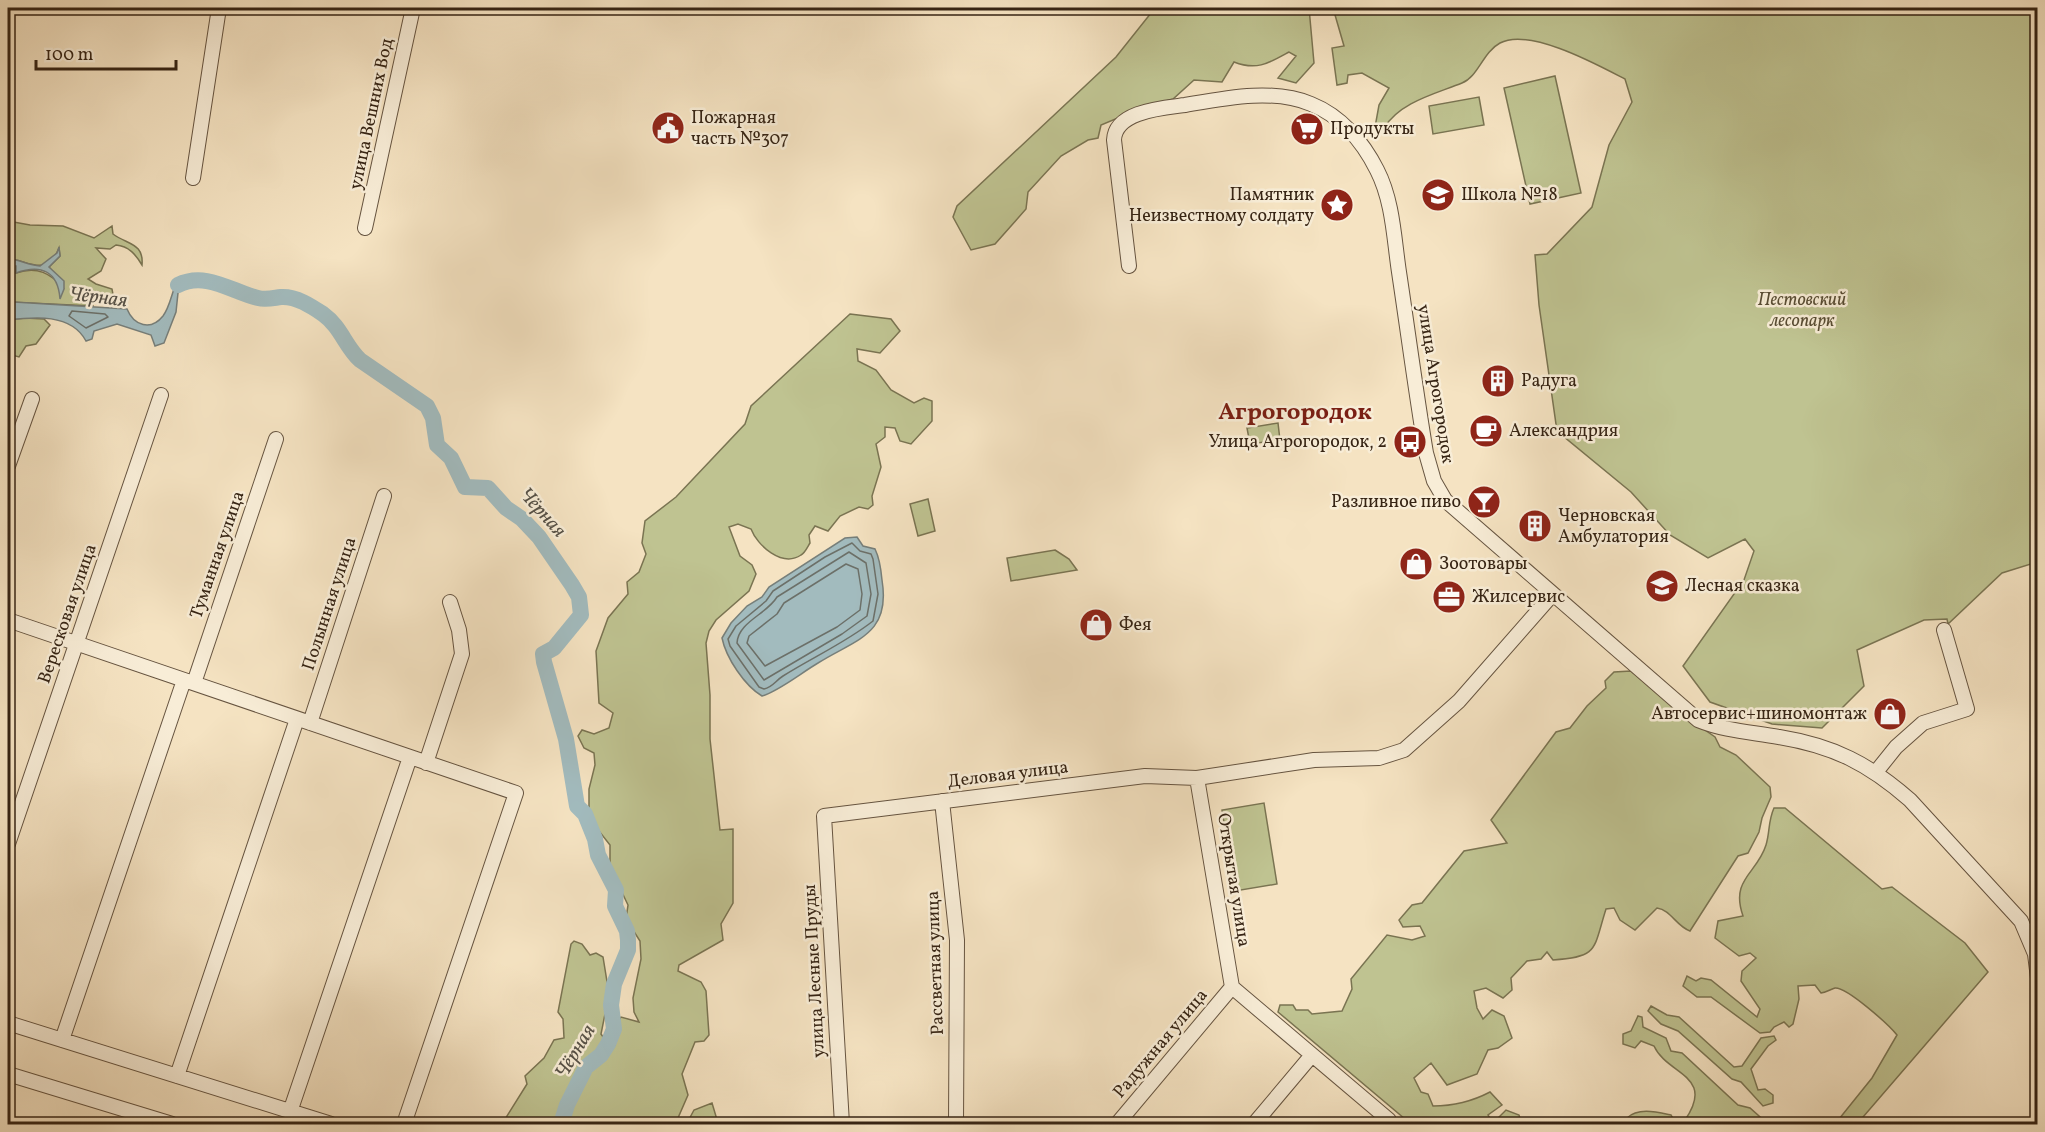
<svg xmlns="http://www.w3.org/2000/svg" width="2045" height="1132" font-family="Vollkorn,serif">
	<rect width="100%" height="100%" fill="#f5e3c2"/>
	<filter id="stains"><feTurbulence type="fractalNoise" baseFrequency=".00333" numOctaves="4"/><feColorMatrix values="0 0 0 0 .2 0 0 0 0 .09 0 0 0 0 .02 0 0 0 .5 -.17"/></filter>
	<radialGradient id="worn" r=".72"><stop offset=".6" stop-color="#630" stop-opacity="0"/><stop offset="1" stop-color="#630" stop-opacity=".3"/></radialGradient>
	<path fill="#bfc391" stroke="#7a7452" stroke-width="1.5" d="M1155 8H1309L1314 63 1296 83 1278 78 1296 56 1289 52C1269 63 1257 71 1234 62L1222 82 1194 80 1173 99 1144 107 1101 125 1098 138 1088 140 1061 156 1028 192 1026 209 995 244 971 250 953 217 957 206 1116 57Z
		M1333 8H2037V562L2002 573 1948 624 1947 619 1924 620 1857 650 1864 686 1822 728 1772 724 1710 702 1683 666 1744 580 1754 551 1745 539 1708 558 1670 535 1631 492 1557 431 1539 305 1535 255 1547 254 1592 207 1609 145 1632 102 1625 79C1598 65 1529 27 1500 43 1483 52 1478 77 1462 83 1435 94 1400 102 1384 128L1375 127 1379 105 1389 88 1362 73 1348 75 1347 83 1337 85 1332 48 1344 46Z
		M1555 76 1581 193 1530 204 1504 88Z
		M1479 97 1484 125 1433 134 1429 106Z
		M8 221 30 225 63 226 94 238 112 226 113 234C128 245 144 243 142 265 136 255 129 246 116 245L110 249 96 248 106 259 101 271 88 279 96 284 112 289 114 300 99 295 92 303 93 306 8 302V266L11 264 16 266V273C37 266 51 273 64 289L49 267 60 256 59 248C46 280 25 258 8 259V250H11L8 247 11 243H8Z
		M850 314 891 319 900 331 880 353 857 349 858 361 876 370 891 390 914 403 924 398 932 401V421L911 444 900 441 895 428 885 427V437L876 444 881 467 872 496 873 505 868 509 859 507 840 516 828 531 815 526 809 535 810 543C808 546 805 553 801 555 782 568 757 545 751 529L738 524 729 527 740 556 752 565 756 574 749 591 716 620 709 631 706 643 710 695V739L720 830 733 829V903L721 924 723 940 679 965 678 971 701 982 706 991 709 1035 704 1041 695 1042 682 1074 688 1095 678 1118 687 1123 694 1110 712 1103 718 1123 502 1124 527 1084 525 1076 544 1058 554 1040 564 1038 563 1019 558 1012 571 944 574 941 582 944 590 955 596 953 603 957 609 994 601 1034 608 1044 615 1045 619 1020 621 1017 639 1022 634 1012 633 998 641 959 640 941 626 919 628 905 610 867V845L595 826 589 808V789L595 765 594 753 584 748 578 736 582 730 594 734 609 728 613 713 599 703 596 651 608 618 628 594 627 582 639 572 646 554 642 543 645 521 676 497 745 424 751 406Z
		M25 318 44 319 50 325 36 344 26 346 19 357 8 354V320Z
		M1278 423 1280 440 1250 444 1247 428Z
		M928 499 935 531 918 536 910 504Z
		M1055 550 1069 559 1077 570 1011 581 1007 558Z
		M1631 671 1686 717 1715 737 1720 747 1736 755 1770 787 1771 797 1762 818 1759 832 1748 853 1738 856 1690 931C1676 926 1671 910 1657 908L1635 930 1620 920 1614 908 1606 909C1593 950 1599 957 1553 960L1547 952 1541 959 1527 961 1511 978 1512 990 1503 998 1486 988 1474 991 1477 1008 1483 1019 1492 1010 1504 1016 1512 1038 1498 1048 1488 1050 1477 1074 1447 1085 1431 1063 1414 1078 1421 1092 1428 1094 1433 1106C1454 1106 1471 1102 1490 1092L1502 1105 1488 1115 1493 1123 1506 1110 1519 1115 1522 1124H1411L1278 1012 1280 1005H1293L1296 1010H1308L1312 1014 1342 1011 1352 989 1351 979 1387 935 1412 940 1425 936 1420 926 1403 927 1399 920 1412 905 1422 903 1464 851 1507 843 1491 820 1556 732 1570 728 1587 706 1606 688 1605 681 1614 672Z
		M1264 803 1277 884 1235 891 1222 810Z
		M1774 808H1785L1882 889 1892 887 1965 943 1988 972 1857 1124H1835L1872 1078 1897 1035C1889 1025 1847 987 1835 988 1831 989 1827 992 1821 993L1815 985 1798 986 1799 999 1793 1024 1789 1027 1784 1022 1774 1027 1770 1032 1760 1033 1711 997H1697L1683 986 1687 976 1696 981 1701 978 1711 980 1757 1017 1760 1009 1741 981 1742 971 1756 958 1750 953 1739 956 1715 938 1718 921 1743 916C1730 879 1757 874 1766 845 1770 832 1768 821 1774 808Z
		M1651 1006 1667 1015 1679 1017 1734 1067 1742 1066 1761 1038 1774 1036 1776 1040 1768 1046 1751 1069 1758 1090 1765 1089 1773 1095V1103L1763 1106 1741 1082 1732 1079 1678 1031 1661 1024 1648 1011Z
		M1638 1016 1642 1017 1643 1027 1666 1038 1671 1051 1682 1053 1738 1105 1750 1108 1768 1124H1631L1627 1118C1638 1107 1657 1112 1671 1115L1675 1122 1685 1120C1716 1075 1667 1075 1654 1046L1641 1041 1635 1048 1623 1044V1034L1631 1031Z"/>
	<path fill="#a2bbbe" stroke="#777f7a" stroke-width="1.5" d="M59 247 60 256 49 267 64 281V289L60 299C58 271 41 264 16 273V266H8V259C19 259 27 265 40 266L57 253Z
		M185 278 198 280 181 288 178 293 176 312 164 343 155 346 151 335 117 324 94 331 92 339 86 341C71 313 34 317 8 320V302H14L127 309C134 326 151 331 163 316 169 308 171 297 174 289L172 285Z
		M857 537 863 546 875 549C880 559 881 569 882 580 891 635 856 639 818 663 801 673 779 691 762 696 745 686 726 658 722 638L731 623 747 606 762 597 769 587 845 538Z"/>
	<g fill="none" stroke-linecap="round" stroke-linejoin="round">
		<path stroke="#6c7069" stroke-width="1.5" d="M72 311 105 314 108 317 86 328 69 316Z
			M852 543 860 551 871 554 873 559 878 594 873 621C845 643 813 657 783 676 775 681 773 687 764 689L759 687 730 646 728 639 736 626 766 601 773 591 825 557Z
			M849 552 866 563 871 594 867 616 842 634 764 680 737 643C738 622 767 614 777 597Z
			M846 564 858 569 862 594 860 610 837 627 765 666 747 643 749 636 777 614 784 603Z"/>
		<path stroke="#a2bbbe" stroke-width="16" d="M178 285C206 271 232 292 258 298 266 300 273 298 281 297 296 296 311 306 323 314 341 327 345 346 360 360L427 406 433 418 437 445 451 458 465 487 488 488 506 508 522 519 539 537 572 585 579 597 581 615 554 648 543 654 544 662 566 739 577 806 585 814 595 839 598 855 616 890 615 906 627 931 628 940V950L614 984 611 1005 614 1029 608 1044 601 1055 586 1067 567 1105 561 1124"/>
		<defs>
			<path id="minor" d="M193 178 219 8
				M365 228 413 8
				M1129 266 1114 140C1115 111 1163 108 1185 105 1225 98 1273 88 1311 104 1341 116 1363 142 1377 170 1393 201 1394 239 1399 272 1408 332 1416 393 1426 453L1434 481 1445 500 1698 720C1725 731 1751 732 1779 737 1834 746 1869 764 1910 800L2021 921 2035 954 2038 978
				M8 466 32 399
				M8 620 516 793 404 1124
				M194 683 276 439
				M310 723 384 496
				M426 763 462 654 459 630 450 602
				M1876 772 1896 747 1923 723 1967 709 1944 630
				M1197 778 1232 987
				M942 801 957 940 956 1124
				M8 844 161 395
				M1232 987 1389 1120 1385 1124
				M8 1023 331 1124
				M62 1040 184 680
				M8 1074 172 1124
				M177 1076 297 719
				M290 1112 410 757
				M842 1124 824 816 1145 776 1197 778 1314 760 1379 758 1404 750 1459 701 1552 595
				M1117 1124 1232 987
				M1254 1124 1312 1055"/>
		</defs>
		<use href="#minor" stroke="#665440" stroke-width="16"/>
		<use href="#minor" stroke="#f8edd7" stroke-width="14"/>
	</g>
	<defs>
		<symbol id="civic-disc" viewBox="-11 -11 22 22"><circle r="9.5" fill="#8f2418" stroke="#f8edd7"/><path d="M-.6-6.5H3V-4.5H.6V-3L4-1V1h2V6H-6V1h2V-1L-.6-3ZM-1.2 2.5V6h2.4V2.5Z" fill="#fff"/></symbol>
		<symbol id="supermarket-disc" viewBox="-11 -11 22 22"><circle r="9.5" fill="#8f2418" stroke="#f8edd7"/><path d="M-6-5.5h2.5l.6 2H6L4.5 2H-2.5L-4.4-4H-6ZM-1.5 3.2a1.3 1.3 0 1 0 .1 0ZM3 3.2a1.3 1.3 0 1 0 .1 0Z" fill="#fff"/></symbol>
		<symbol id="school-disc" viewBox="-11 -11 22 22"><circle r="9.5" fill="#8f2418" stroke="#f8edd7"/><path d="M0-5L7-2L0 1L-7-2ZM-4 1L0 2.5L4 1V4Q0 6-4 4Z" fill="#fff"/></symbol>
		<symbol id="sight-disc" viewBox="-11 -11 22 22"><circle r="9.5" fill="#8f2418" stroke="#f8edd7"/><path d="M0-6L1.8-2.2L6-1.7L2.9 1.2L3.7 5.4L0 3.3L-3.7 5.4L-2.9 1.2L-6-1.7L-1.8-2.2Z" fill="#fff"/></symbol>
		<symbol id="building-disc" viewBox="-11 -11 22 22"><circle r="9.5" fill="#8f2418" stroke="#f8edd7"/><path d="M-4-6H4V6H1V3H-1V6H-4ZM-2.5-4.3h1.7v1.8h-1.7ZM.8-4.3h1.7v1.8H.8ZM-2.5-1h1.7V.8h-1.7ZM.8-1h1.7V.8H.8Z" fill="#fff"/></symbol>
		<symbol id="cafe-disc" viewBox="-11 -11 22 22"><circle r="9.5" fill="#8f2418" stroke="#f8edd7"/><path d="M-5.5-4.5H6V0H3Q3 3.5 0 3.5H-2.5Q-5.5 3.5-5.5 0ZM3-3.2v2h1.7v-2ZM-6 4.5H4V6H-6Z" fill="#fff"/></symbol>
		<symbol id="bus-disc" viewBox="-11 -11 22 22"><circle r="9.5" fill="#8f2418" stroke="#f8edd7"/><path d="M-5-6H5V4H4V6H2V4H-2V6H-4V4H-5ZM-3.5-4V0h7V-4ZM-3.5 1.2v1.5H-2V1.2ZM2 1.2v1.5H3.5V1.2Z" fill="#fff"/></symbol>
		<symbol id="bar-disc" viewBox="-11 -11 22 22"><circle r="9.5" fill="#8f2418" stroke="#f8edd7"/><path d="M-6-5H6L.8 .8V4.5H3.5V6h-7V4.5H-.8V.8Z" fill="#fff"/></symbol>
		<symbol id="shop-disc" viewBox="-11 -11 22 22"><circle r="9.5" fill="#8f2418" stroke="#f8edd7"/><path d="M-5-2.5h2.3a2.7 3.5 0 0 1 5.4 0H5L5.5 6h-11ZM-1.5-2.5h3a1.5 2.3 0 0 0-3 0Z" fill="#fff"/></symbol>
		<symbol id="office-disc" viewBox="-11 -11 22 22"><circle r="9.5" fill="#8f2418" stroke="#f8edd7"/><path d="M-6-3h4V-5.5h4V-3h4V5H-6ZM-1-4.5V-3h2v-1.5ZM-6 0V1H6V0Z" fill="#fff"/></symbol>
	</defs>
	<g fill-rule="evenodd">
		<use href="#civic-disc" x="649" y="109" width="38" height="38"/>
		<use href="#supermarket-disc" x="1288" y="110" width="38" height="38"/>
		<use href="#school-disc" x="1419" y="176" width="38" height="38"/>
		<use href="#sight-disc" x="1318" y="186" width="38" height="38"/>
		<use href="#building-disc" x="1479" y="362" width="38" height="38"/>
		<use href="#cafe-disc" x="1467" y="412" width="38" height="38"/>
		<use href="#bus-disc" x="1391" y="423" width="38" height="38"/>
		<use href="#bar-disc" x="1465" y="483" width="38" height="38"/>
		<use href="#building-disc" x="1516" y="507" width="38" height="38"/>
		<use href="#shop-disc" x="1397" y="545" width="38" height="38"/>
		<use href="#school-disc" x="1643" y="567" width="38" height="38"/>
		<use href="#office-disc" x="1430" y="578" width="38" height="38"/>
		<use href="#shop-disc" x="1077" y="606" width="38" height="38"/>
		<use href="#shop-disc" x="1871" y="695" width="38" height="38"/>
	</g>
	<g text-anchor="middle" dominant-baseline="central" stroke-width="5" stroke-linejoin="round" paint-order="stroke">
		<g font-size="18" fill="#362414" stroke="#f8edd7">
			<text transform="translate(372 114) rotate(-78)">улица Вешних Вод</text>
			<text transform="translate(1435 384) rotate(81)">улица Агрогородок</text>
			<text transform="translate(218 555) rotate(-71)">Туманная улица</text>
			<text transform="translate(330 604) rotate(-72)">Полынная улица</text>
			<text transform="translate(68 614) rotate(-71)">Вересковая улица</text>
			<text transform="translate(1008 775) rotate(-7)">Деловая улица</text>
			<text transform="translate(1233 880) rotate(81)">Открытая улица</text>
			<text transform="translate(936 963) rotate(-92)">Рассветная улица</text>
			<text transform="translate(815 971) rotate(-93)">улица Лесные Пруды</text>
			<text transform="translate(1161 1044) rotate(-50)">Радужная улица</text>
		</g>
		<g font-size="18" fill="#362414" stroke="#f8edd7" text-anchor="start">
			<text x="691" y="118">Пожарная<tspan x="691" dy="21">часть №307</tspan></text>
			<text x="1330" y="129">Продукты</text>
			<text x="1314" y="195" text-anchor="end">Памятник<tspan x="1314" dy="21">Неизвестному солдату</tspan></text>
			<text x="1461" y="195">Школа №18</text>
			<text x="1521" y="381">Радуга</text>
			<text x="1509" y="431">Александрия</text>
			<text x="1387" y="442" text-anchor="end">Улица Агрогородок, 2</text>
			<text x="1461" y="502" text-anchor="end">Разливное пиво</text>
			<text x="1558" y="516">Черновская<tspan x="1558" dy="21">Амбулатория</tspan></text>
			<text x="1439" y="564">Зоотовары</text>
			<text x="1685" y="586">Лесная сказка</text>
			<text x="1472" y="597">Жилсервис</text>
			<text x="1119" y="625">Фея</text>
			<text x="1867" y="714" text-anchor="end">Автосервис+шиномонтаж</text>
		</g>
		<g font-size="18" font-style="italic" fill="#584c33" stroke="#f8edd7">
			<text x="1802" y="300">Пестовский<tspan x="1802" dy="21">лесопарк</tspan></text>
		</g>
		<g font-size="20" font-style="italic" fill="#565147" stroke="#f8edd7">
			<text transform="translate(98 298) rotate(7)">Чёрная</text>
			<text transform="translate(542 513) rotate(48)">Чёрная</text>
			<text transform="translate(576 1052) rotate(-59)">Чёрная</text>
		</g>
		<g font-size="24" font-weight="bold" fill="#7a1f14" stroke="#f8edd7">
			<text x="1295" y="413">Агрогородок</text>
		</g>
	</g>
	<rect width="2045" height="1132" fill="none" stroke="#f5e3c2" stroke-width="30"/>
	<rect x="9" y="9" width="2027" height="1114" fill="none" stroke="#362414" stroke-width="3"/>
	<rect x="15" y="15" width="2015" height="1102" fill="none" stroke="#362414" stroke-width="1.5"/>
	<path d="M36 60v9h140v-9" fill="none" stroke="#362414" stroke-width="3"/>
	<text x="45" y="60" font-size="18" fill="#362414" stroke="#f8edd7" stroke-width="4.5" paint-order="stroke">100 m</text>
	<rect width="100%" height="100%" filter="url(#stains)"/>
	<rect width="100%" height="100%" fill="url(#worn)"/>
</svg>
